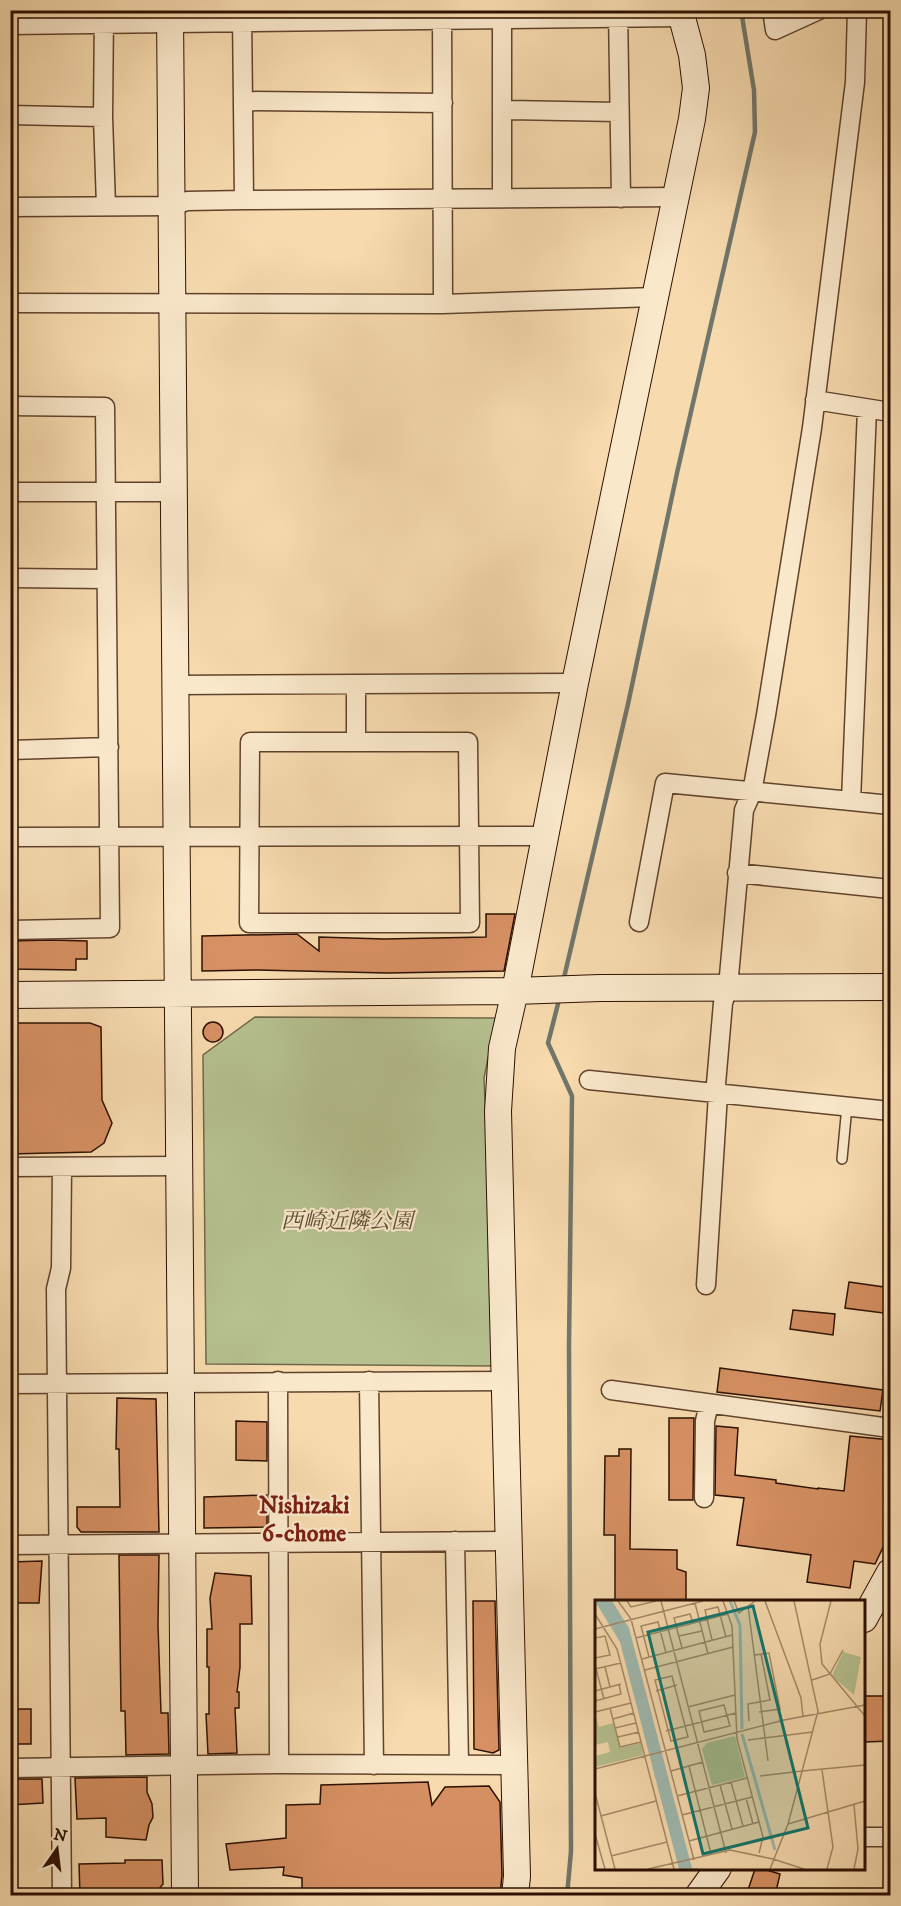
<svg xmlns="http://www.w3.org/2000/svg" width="901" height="1906" font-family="'IM FELL DW Pica','Noto Serif JP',serif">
	<rect width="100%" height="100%" fill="#f7dbaf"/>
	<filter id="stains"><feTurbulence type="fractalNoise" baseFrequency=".00333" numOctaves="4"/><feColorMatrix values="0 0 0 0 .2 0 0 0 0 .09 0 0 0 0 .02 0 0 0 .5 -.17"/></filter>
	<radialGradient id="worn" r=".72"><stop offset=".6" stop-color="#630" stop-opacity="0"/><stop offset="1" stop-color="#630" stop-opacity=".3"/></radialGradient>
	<path fill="#b6c190" stroke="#726848" stroke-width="1.5" d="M255 1017 496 1018 484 1078 496 1366 206 1364 203 1055Z"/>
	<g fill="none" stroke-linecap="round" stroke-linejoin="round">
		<path stroke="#71766b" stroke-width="4.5" d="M563 982 628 704 677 473 755 132 754 90 741 10
			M560 996 548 1043 572 1096 569 1346 571 1851 567 1896"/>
	</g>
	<path fill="#d69063" stroke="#2d1001" stroke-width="1.5" d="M486 914H515L504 971 387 973 257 970 202 971V936L297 934 319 951V937L384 939 486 937Z
		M50 940 87 941V959H76V970L10 969V941Z
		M203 1032a10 10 0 1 1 20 0a10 10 0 1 1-20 0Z
		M10 1023H90L101 1027 102 1100 112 1123 104 1143 91 1152 10 1154Z
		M849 1282 891 1288V1314L845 1308Z
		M793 1310 835 1314 833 1335 790 1329Z
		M720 1368 883 1390 880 1411 717 1392Z
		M117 1398 156 1399 159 1532H81L77 1527V1507H120L119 1449H116Z
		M669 1418H694L693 1500H669Z
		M236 1421 267 1422V1461L236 1460Z
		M716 1426 738 1428 735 1475 776 1480V1483L818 1489V1488L844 1491 850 1436 891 1440 889 1494H891V1513L888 1537 875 1564 854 1561 850 1588 807 1582 811 1555 737 1545 744 1498 715 1495Z
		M619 1449H631L630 1549 677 1550V1569L686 1572V1600L615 1602V1535H604L605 1456H619Z
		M267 1495V1527L204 1528V1497Z
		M119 1555H159L158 1625 161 1713H168L169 1754 126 1755 125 1711H121Z
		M42 1561 39 1603H10V1562Z
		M215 1573 251 1576 252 1624H240V1667L237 1692H239V1708H235L237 1753 208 1754 206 1714H209V1667H207V1629H212L210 1598Z
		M473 1601H495L499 1750 493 1753 474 1749Z
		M864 1696H889L891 1741 864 1742Z
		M10 1709H31V1744H10Z
		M147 1777V1792L152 1804 153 1817 149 1825 146 1840 106 1837V1818L77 1819 75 1778Z
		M10 1779H42L43 1803 10 1805Z
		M428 1782 432 1805 445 1787 489 1786 500 1802 502 1875 500 1896H302V1878L283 1875 284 1867 230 1870 226 1844 286 1838V1805L320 1804 321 1785Z
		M125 1860H162L163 1884 155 1894 80 1895 79 1864 125 1863Z
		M755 1869H763L780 1874 775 1896H746Z"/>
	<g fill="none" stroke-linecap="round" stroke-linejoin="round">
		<defs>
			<path id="lane" d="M842 1159 847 1106"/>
			<path id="street" d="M104 10 103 117 106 206
				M442 10 443 304
				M618 10 621 198
				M772 10 775 30 819 10
				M242 12 244 200
				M10 25 681 17
				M243 101 443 103
				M504 110 619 112
				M10 115 103 117
				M502 198V10
				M10 207 172 206 187 201 244 200 676 197
				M10 303 443 304 655 297
				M815 400 890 412
				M10 406 105 407 110 928 10 930
				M10 492H174
				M10 578 106 579
				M175 685 575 683
				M356 685V742
				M250 742H468L470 923H249Z
				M10 750 109 747
				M851 801 890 805
				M10 837 545 836
				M737 873 890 889
				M639 922 665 783 851 801 867 409
				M589 1080 890 1111
				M10 1167 179 1166
				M62 1167 61 1268 56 1289 62 1896
				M706 1285 718 1094 716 1084 723 1003 728 987 744 810 752 792 766 715 812 428 855 82 857 10
				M278 1381 279 1764
				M369 1381 374 1765
				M10 1384 505 1381
				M611 1390 890 1428
				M704 1498 705 1421 709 1404
				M455 1541 459 1764
				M10 1545 509 1541
				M10 1768 279 1764 515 1765
				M864 1837H890"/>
			<path id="secondary" d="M170 10 185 1896
				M10 995 515 991 600 988 890 987
				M864 1619 890 1572
				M515 1896 517 1876 498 1111 502 1048 515 991 575 683 692 119 696 88 692 55 680 10
				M698 1896 718 1868"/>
		</defs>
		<use href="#lane" stroke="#60432c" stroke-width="12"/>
		<use href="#street" stroke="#60432c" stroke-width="21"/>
		<use href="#secondary" stroke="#2d1001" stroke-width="28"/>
		<use href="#lane" stroke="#fae8cb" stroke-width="9"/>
		<use href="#street" stroke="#fae8cb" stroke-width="18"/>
		<use href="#secondary" stroke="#fae8cb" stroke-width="26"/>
	</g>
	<g text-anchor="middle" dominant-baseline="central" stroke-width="4.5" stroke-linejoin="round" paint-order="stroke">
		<g font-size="22" font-style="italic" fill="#5d4e33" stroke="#fae8cb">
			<text x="347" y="1221">西崎近隣公園</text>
		</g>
		<g font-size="24" font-weight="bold" fill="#7a1f14" stroke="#fae8cb">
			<text x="304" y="1506">Nishizaki<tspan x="304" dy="28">6-chome</tspan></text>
		</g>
	</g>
	<g transform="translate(595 1600)">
		<rect width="270" height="270" fill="#f7dbaf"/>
		<path d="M248 52 266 57 259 95 237 76ZM0 114 4 127 18 123 25 148 46 143 48 155 0 167V156L15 152 13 142 0 145ZM140 136 150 177 117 185 107 149 112 143Z" fill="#b6c190"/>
		<path d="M0 1H17L34 28 97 268 106 269H84L25 42Z" fill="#9ebab1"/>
		<path fill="none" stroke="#9ebab1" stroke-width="3" d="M135 1 145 25 147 129M147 134 180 250"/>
		<path fill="none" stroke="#a68a69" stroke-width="1.5" d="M23 1 36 19 41 38 99 260M32 1 36 7 61 1M66 1 131 253M128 1 137 26 142 139 168 237 164 253M139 1 144 13 160 1M170 1 206 98 208 117M236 1 225 44 227 64 270 116M100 3 113 54M153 6 173 161M0 14 22 49 79 269M0 29 108 1M84 36 107 31M0 38 10 36 15 55 0 58M41 38 133 14M117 40 110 10 123 7 131 37M87 48 79 18 95 14 98 23M160 55 174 53 185 109 164 112M54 57 46 26 63 22 71 53M47 59 137 35M0 65 9 99M10 67 15 87M0 69 26 63M50 70 138 47M77 76 93 137 76 141 60 80ZM217 80 235 74 248 50M0 91 26 84M61 91 82 85M0 101 26 94 24 84M129 105 135 126 109 132 104 111ZM93 107 140 95M15 108 25 147 46 142M0 112 36 103M18 119 39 113M154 121 153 104 175 100 166 54M20 128 41 123M71 131 141 113M23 137 44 132M153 140 218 132M94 166 116 254M0 169 189 120 270 105M227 170 238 247 232 269M76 171 108 162M207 171 270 165M165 176 207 171M136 182 148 226M125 185 137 229M0 193 20 269M82 196 152 178M151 198 158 224M259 205 263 249 259 269M87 215 157 197M6 216 61 201M193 224 270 201M0 234 10 269M94 241 164 222M16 256 72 242M178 259 209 269M53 269 135 250 178 259M175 269 193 224 223 111 199 1"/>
		<path fill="#0f766e" fill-opacity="0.15" stroke="#0f766e" stroke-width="3" d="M158 6 213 228 108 254 53 32Z"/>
		<rect width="270" height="270" fill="none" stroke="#2d1001" stroke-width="3"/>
	</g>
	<rect width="901" height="1906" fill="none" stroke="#f7dbaf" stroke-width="36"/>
	<rect x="12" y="12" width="877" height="1882" fill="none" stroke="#2d1001" stroke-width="3"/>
	<rect x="18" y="18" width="865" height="1870" fill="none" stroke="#2d1001" stroke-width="1.5"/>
	<g transform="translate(57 1849) rotate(14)" stroke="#fae8cb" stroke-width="4.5" paint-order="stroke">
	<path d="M0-4.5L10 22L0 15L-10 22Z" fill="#2d1001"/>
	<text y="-9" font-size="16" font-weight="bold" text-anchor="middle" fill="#2d1001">N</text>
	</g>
	<rect width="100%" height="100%" filter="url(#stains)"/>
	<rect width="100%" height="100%" fill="url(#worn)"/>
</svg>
